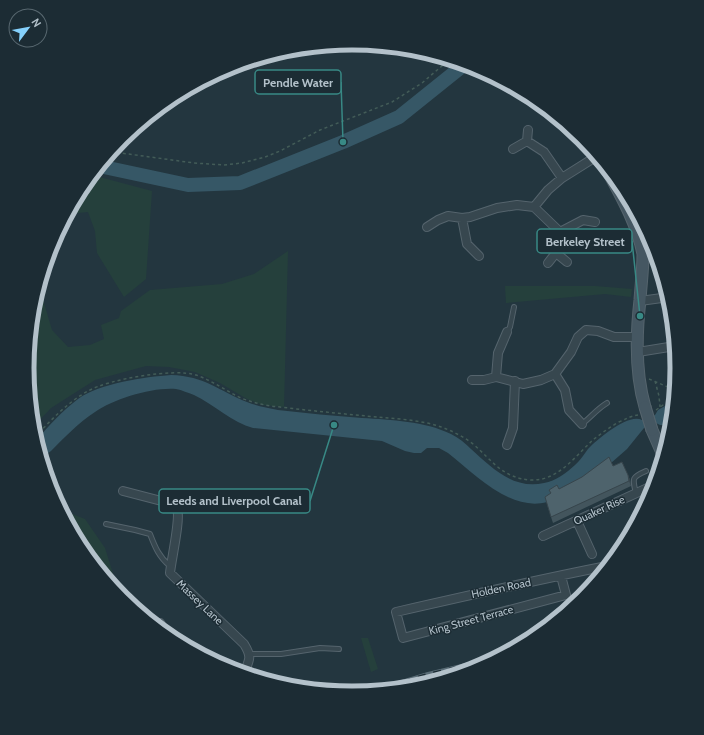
<svg xmlns="http://www.w3.org/2000/svg" width="704" height="735" font-family="Cabin,sans-serif">
	<rect width="100%" height="100%" fill="#23363f"/>
	<path fill="#25403c" d="M92 175 152 191 146 279 124 297 97 253 95 231 88 212 68 214 82 187Z
		M288 251 284 407 263 405 247 399 220 383 195 372 169 367 146 366 95 380 51 408 33 427 27 367 33 304 39 286 52 330 68 347 90 345 104 339 101 325 119 318 121 311 150 290 222 284 254 274Z
		M505 286H595L632 289 631 297 605 294 506 303Z
		M62 510 85 519 105 548 115 580 128 602 122 597 82 548Z
		M361 638H368L378 669 371 672Z"/>
	<path fill="#365766" d="M171 375C205 376 219 391 247 402 257 406 267 408 278 410 306 413 334 416 362 418 392 420 424 421 451 434 459 438 465 443 471 449 491 467 513 490 544 483 556 481 566 473 575 465 581 460 584 454 588 449 598 439 628 413 642 420L655 415 658 410 665 406 673 404 671 425H660L656 423 644 428 627 449 611 463 547 502C510 512 475 474 448 453L439 448H427L421 453H414L405 451 382 441 253 428C233 423 213 404 194 395 188 393 182 390 176 389 152 387 114 399 95 412 78 423 65 437 51 451L47 454 40 453 36 440C49 426 62 411 78 399 100 383 145 377 171 375Z"/>
	<g fill="none" stroke-linecap="round" stroke-linejoin="round">
		<path stroke="#365766" stroke-width="14" d="M99 166 188 185 240 183 343 142 399 117 465 64"/>
		<defs>
			<path id="lane" d="M507 332 510 327 514 307
				M582 424C591 417 597 409 607 403
				M636 493C632 478 632 477 646 471
				M106 524 135 530 150 534C155 547 159 557 170 566
				M250 654H281L320 648 339 649"/>
			<path id="street" d="M528 130 527 141 544 152 562 178
				M513 149 527 141
				M534 207 560 232 559 249 548 263
				M462 218 467 244 479 256
				M427 227 438 220 448 216 462 218 470 217 497 208 517 205 534 207 548 190 562 178 597 156
				M560 232 583 220 595 222
				M556 253 567 262
				M643 254 655 252
				M640 301 669 297
				M638 352 675 346
				M555 374 565 390 569 410 582 424
				M496 377 498 353 507 332
				M472 380H484L496 377 523 384 541 380 555 374 571 352 578 337 586 330 598 331 614 337H638
				M507 445 513 428 515 381
				M643 490 648 501
				M123 491 173 504C174 506 176 507 177 509 181 518 171 561 170 573L244 644C252 657 250 659 244 673
				M577 521 592 554
				M543 536 654 485
				M561 576 566 595 403 638 396 612C466 596 536 580 607 566
				M160 623 168 635"/>
			<path id="secondary" d="M605 166C620 194 637 223 643 254 643 270 641 284 640 300 636 335 635 373 645 407
				M652 430 663 455"/>
		</defs>
		<use href="#lane" stroke="#55646d" stroke-width="6"/>
		<use href="#street" stroke="#55646d" stroke-width="10"/>
		<use href="#secondary" stroke="#55646d" stroke-width="13"/>
		<path stroke="#435c58" stroke-width="1.5" stroke-dasharray="3 3" stroke-linecap="butt" d="M111 151 121 153 194 163 224 165 242 163 265 157 280 151 320 130 392 102 422 83 450 59
			M649 379 675 390
			M655 381 659 396 660 407
			M656 410 663 405 674 401
			M35 437C51 420 68 402 88 391 109 379 174 368 196 375 213 381 226 391 241 398 254 403 267 406 280 407 313 411 345 414 377 417 399 419 423 420 444 428 454 432 464 437 473 444 493 461 502 478 531 480 559 481 576 455 594 439 602 433 610 427 619 422 626 419 630 416 638 415"/>
		<use href="#lane" stroke="#37474f" stroke-width="4"/>
		<use href="#street" stroke="#37474f" stroke-width="8"/>
		<use href="#secondary" stroke="#455762" stroke-width="11"/>
		<defs>
			<path id="rail" d="M372 691 428 674 495 658"/>
		</defs>
		<use href="#rail" stroke="#596c76" stroke-width="4"/>
		<use href="#rail" stroke="#1c2c34" stroke-width="2.5" stroke-dasharray="8" stroke-linecap="butt"/>
		<defs>
			<path id="secondary-bridge" d="M645 407 652 430"/>
		</defs>
		<use href="#secondary-bridge" stroke="#55646d" stroke-width="13" stroke-linecap="butt"/>
		<use href="#secondary-bridge" stroke="#455762" stroke-width="11"/>
	</g>
	<path fill="#43555d" d="M613 466 628 475 630 480 631 486 553 523 551 517V494L549 490 559 489Z"/>
	<path fill="#37454c" d="M628 475 630 480 631 486 629 481Z"/>
	<path fill="#4e636c" stroke="#37454c" d="M609 457 613 466 622 462 628 475 629 481 551 517 545 497 551 493 549 490 557 485 559 489 582 477Z"/>
	<g text-anchor="middle" dominant-baseline="central" stroke-width="3" stroke-linejoin="round" paint-order="stroke">
		<g font-size="11" fill="#b3c1ca" stroke="#1c2c34">
			<text transform="translate(599 510) rotate(-25)">Quaker Rise</text>
			<text transform="translate(501 588) rotate(-12)">Holden Road</text>
			<text transform="translate(200 602) rotate(44)">Massey Lane</text>
			<text transform="translate(471 620) rotate(-15)">King Street Terrace</text>
		</g>
	</g>
	<path d="M0 0H704V735H0ZM34 368a318 318 0 1 1 636 0a318 318 0 1 1-636 0Z" fill="#1c2c34" fill-rule="evenodd"/>
	<path fill="none" stroke="#b3c1ca" stroke-width="5" d="M34 368a318 318 0 1 1 636 0a318 318 0 1 1-636 0Z"/>
	<path fill="none" stroke="#388985" stroke-width="1.5" d="M343 142L341 82M640 316L632 241M334 425L310 501"/>
	<g fill="#388985" stroke="#1c2c34" stroke-width="1.5">
		<circle cx="343" cy="142" r="4"/>
		<circle cx="640" cy="316" r="4"/>
		<circle cx="334" cy="425" r="4"/>
	</g>
	<g fill="#1c2c34" stroke="#388985" stroke-width="1.5">
		<rect x="255" y="70" width="86" height="24" rx="4"/>
		<rect x="537" y="229" width="95" height="24" rx="4"/>
		<rect x="159" y="489" width="151" height="24" rx="4"/>
	</g>
	<g font-size="12" text-anchor="middle" font-weight="bold" fill="#b3c1ca">
		<text x="298" y="87">Pendle Water</text>
		<text x="585" y="246">Berkeley Street</text>
		<text x="234" y="505">Leeds and Liverpool Canal</text>
	</g>
	<g transform="translate(28 28) rotate(58)"><circle r="19" fill="#1c2c34" stroke="#586870"/>
	<path d="M0-3L7 15L0 10L-7 15Z" fill="#85d1fc"/>
	<text y="-6" font-size="11" font-weight="bold" text-anchor="middle" fill="#b3c1ca">N</text>
	</g>
</svg>
